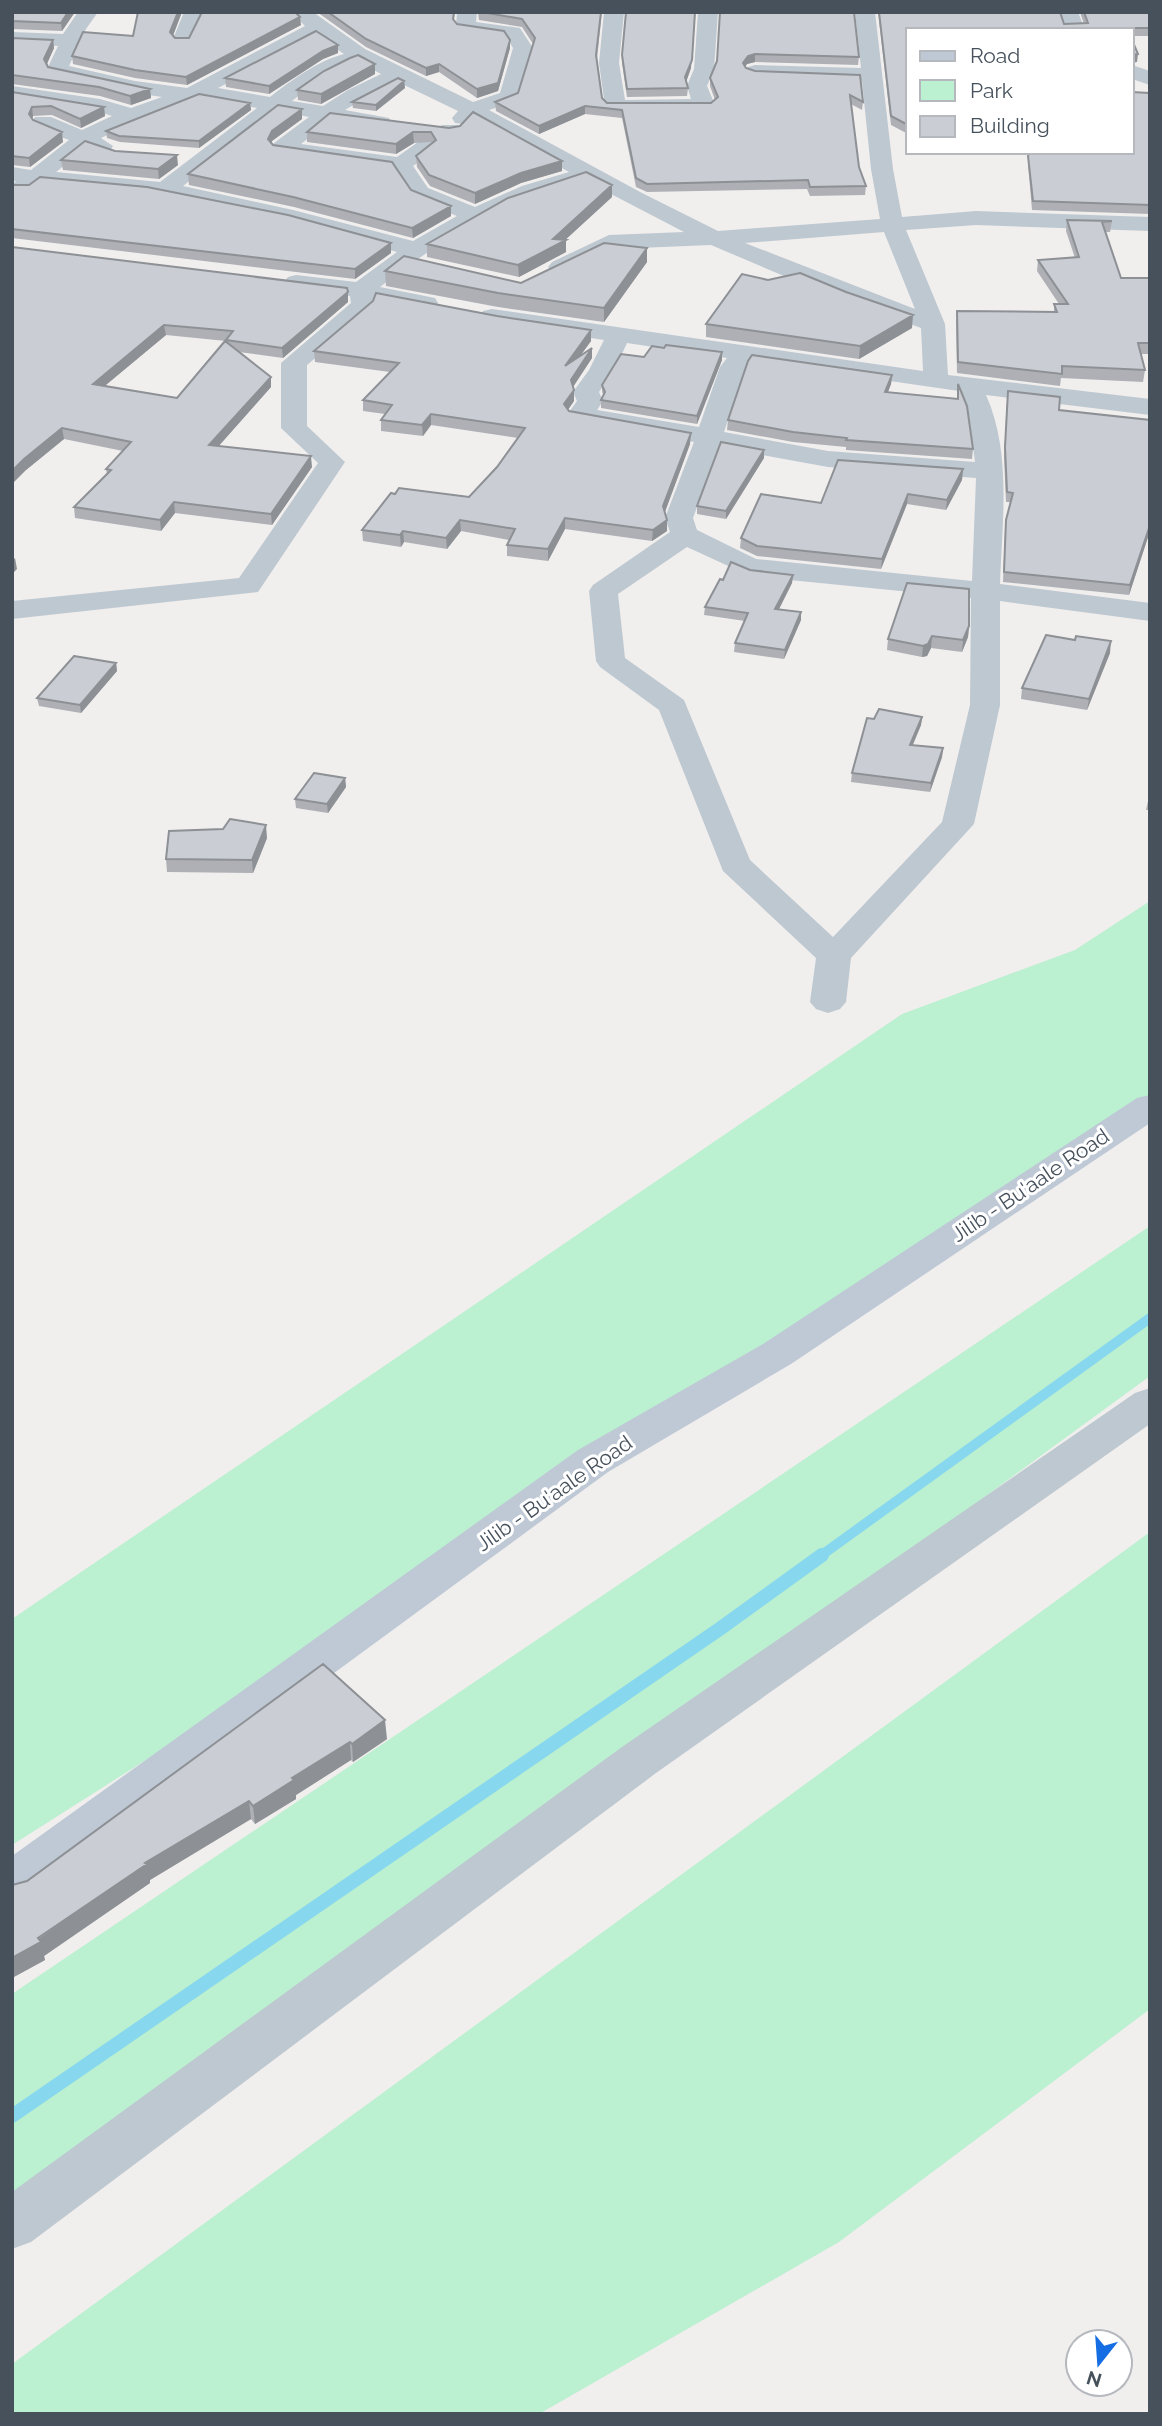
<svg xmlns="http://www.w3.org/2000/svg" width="1162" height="2426" font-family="Raleway,sans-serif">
	<rect width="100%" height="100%" fill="#f1eeee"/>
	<path fill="#bbf0d0" d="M1150 901V1123L12 1845V1619L902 1014 1075 950Z
		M1150 1226V1376L12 2209V1994Z
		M1150 1532V2009L839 2242 539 2414H12V2364Z"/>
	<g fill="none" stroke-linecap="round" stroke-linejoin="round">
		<path stroke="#87d7ee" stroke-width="10" d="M819 1557 1150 1318"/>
		<path stroke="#87d7ee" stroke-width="14" d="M12 2116 721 1628 822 1555"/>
		<path fill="#bec8d0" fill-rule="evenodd" d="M78 12H98L86 29 69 66 135 81 187 88 305 26 291 12H313L365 49 473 102 500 93 513 48 506 37 459 31 456 27 457 12H477L476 22 520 28 533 48 516 101 489 110 642 193 718 231 880 219 871 169 862 81 755 77 748 75 745 71 748 67 755 65 861 68 855 12H875L893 169 902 217 976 211 1150 217V231L976 225 906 230 945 324 948 375 1150 399V415L986 395C1012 453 1002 522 1000 584L1150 603V621L1000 601V705L974 824 851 958 846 1002 840 1009 828 1013 816 1009 810 1002 816 958 723 871 659 710 600 667 596 661 589 591 593 585 670 532 665 518 694 442 571 421 567 415 577 401 573 392 589 370 604 340 492 323 483 321 480 316 483 311 492 309 923 371 921 328 810 287 711 245 614 249 568 272H552L548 267 552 262 609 235 684 232 586 181C511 200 440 239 380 287L435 298 438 303 435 308 426 310 374 300 372 310 307 365V426L345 462 258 592 12 619V601L239 578 318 463 281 428V363L351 303 350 296 296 289 288 287 284 282 288 277 296 275 356 282 397 252 289 222 199 202 148 194 40 184 30 192H14L12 185 16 181H12V167L31 170 69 140 35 127 32 122 35 117H51L82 130 112 116 97 111 12 98V86L100 99 131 108 162 97 135 93 50 73 47 69 58 46 12 44V32L63 34ZM317 36 344 54C317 61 292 80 270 97L218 88ZM359 62 381 74 348 90 323 106 292 101C312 85 334 69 359 62ZM398 82 458 111 452 118 455 123 463 124 474 119 569 172 522 186 475 207 428 188 413 166 458 135 461 130 458 125H442L397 157 301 144 330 121 381 129 389 128 392 123 389 118 345 110 378 90ZM199 98 257 108 160 182 56 172 87 148 102 153 110 151 113 146 101 138 139 120ZM278 111 309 117 274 143 271 148 274 153 394 170 412 198 457 216 413 241 293 210 183 186ZM884 232 915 309 745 243ZM627 343 727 358 720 367 699 427 597 410 603 401 599 392 614 371ZM751 361 959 391 969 415 975 462 828 451 724 432 745 369ZM719 447 828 467 976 478 972 581 756 559 697 530 693 518ZM687 547 750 576 971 598 970 705 942 822 833 937 750 860 684 700 625 658 618 594Z
			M184 12H204L190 43H176L173 39Z
			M604 12H624L619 63 625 100 691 99 687 86 694 69 698 12H718L714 69 707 86 715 105 711 109 609 110 605 106 599 63Z
			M1058 12H1078L1085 30H1065Z
			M1132 65 1150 71V85L1132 79Z
			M1150 1388V1424L656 1773 31 2242 12 2249V2192L622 1747 1135 1393Z"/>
		<path fill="#bec9d5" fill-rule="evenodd" d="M1150 1095V1123L791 1364 608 1472 29 1897 12 1903V1856L578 1450 763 1344 1137 1098Z"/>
	</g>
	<path fill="#aeb0b5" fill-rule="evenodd" d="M12 12H75L62 31 12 29Z
		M182 12 173 35 175 38H189L301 25 187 85 135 78 73 64 72 56 133 36Z
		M317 12H455L454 20 457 24 510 40V48L498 91 477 98 439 72 426 76 366 47Z
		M478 12H602L597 59 602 98 607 103H711L715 100 710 86V78L717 61 720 12 859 57 858 65 755 62 747 64 745 67 755 71 860 75 863 102 862 110 851 104 859 167 866 186 865 195 810 196 807 189 647 192 636 187 622 118 585 114 539 134 496 111 495 102 518 93 533 44 522 27 479 20Z
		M878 12H1060L1064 24H1084L1080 12H1150V36H1132V30H908V134L891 125Z
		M12 38 53 40 54 48 47 64 48 67 150 89 151 98 131 105 100 96 12 84Z
		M338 45V53L323 59 269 94 226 87 225 78Z
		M622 55 691 68 686 82 688 88 687 96 627 97 622 63Z
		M375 74 321 104 298 100 297 90Z
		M404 81 405 88 376 111 353 108 352 102Z
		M12 92 104 107 105 116 81 128 52 115 33 116 32 119 33 120 63 142 30 167 12 165Z
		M1150 97V214L1032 210 1028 164V156Z
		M250 103 251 110 199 148 120 142 107 138 106 131Z
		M302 109V119L272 141 271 143 273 145 411 190 451 216 413 238 294 207 189 185 188 174Z
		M449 128 562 161V171L521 183 475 204 430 186 417 167 416 156 432 143 431 142 414 143 396 154 307 142V132Z
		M115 151 178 165 159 179 63 170 61 160Z
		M12 185 391 253 355 279 12 238Z
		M612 197 565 240 566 252 519 277 427 257V244Z
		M1067 220 1112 221 1110 232H1105L1121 278H1150V354H1141L1145 370 1143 382 1061 378 1060 386 957 373 956 322 957 311 1054 312V304H1059L1037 271 1038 260 1075 258 1066 231Z
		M12 247 348 302 283 358 239 352 271 387 218 446 312 467 272 525 175 513 161 531 75 518 74 507 107 474 106 469 123 451 64 439 26 470ZM166 335 226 341 177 398 104 386Z
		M647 248V262L604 322 498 307 386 286 385 271 521 283Z
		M768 280 846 292 912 328 859 359 706 337V324Z
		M497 316 591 330V341L580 356 592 358 573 387 574 401 568 410 569 411 690 444 665 512 667 520V531L652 541 565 529 548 561 507 556V545L509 540 461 531 447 549 404 542 401 547 363 541 362 530 469 497 497 467 518 438 431 425 423 436 381 431V420L385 414 363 411V400L390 372 315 362 314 351Z
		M644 357 722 360 697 424 601 408V400L604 396 602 392V385Z
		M892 375 891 384 888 392 957 399 958 384 973 449 972 459 846 450V447L793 442 727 430 728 420Z
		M1007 400 1059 410 1150 420V531L1129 595 1003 582 1005 529 1010 502H1006L1004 457Z
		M764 450V458L726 519 697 514V506Z
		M963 469 962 480 946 510 907 504 881 569 757 556 740 548 741 538 821 503Z
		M750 570 793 575 792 583 779 609 801 620 784 659 734 652 735 643 745 621 704 615 705 607 723 580Z
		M969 626 968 637 962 652 931 648 927 656 922 657 887 650 888 639Z
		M1075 640 1110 653 1087 710 1021 699 1022 688Z
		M116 663 117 671 81 713 39 706 37 698Z
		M922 717 921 725 913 745 943 748 942 757 930 792 851 782 852 773 874 719Z
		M345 778 346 787 328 813 296 808 295 799Z
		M1150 795V810H1146L1148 801Z
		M267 838 253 873 167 872 166 859Z
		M323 1664 387 1739 353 1762 351 1760 296 1795V1799L255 1824 251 1819 150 1880V1883L44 1956 45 1960 12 1978V1885L27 1881Z"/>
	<path fill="#8d9094" d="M68 12H75L62 31 61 23Z
		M178 12H182L171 41 170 32Z
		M695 12 691 68 685 85V77Z
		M300 17 301 25 187 85 186 77Z
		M53 40 54 48 45 68 44 59Z
		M510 40V48L498 91 477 98V89Z
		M338 45V53L323 59 269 94V86L323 51Z
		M755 54V62L747 64 742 71 743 63 748 56Z
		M1138 54 1137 62 1132 63V55Z
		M375 64V74L321 104V94Z
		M439 64V72L426 76V68Z
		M404 81 405 88 376 111V105Z
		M150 89 151 98 131 105 130 96Z
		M250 103 251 110 199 148V141Z
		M585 106V114L539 134V126Z
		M32 107 33 116 30 123 29 114Z
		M104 107 105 116 81 128 80 119Z
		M302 109V119L272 141 269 149 268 139 272 131Z
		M62 132 63 142 30 167 29 158Z
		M413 132 414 143 396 154V144Z
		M177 155 178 165 159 179 158 169Z
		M562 161V171L521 183 475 204V193L521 173Z
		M612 185V197L564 241 566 240V252L519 277 518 265 553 239Z
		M451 206V216L413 238 412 228Z
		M391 243V253L355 279V269Z
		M647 248V262L604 322V308Z
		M348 292V302L283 358 282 348Z
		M913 315 912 328 859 359 860 346Z
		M164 325 166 335 94 395 93 384Z
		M591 330V341L565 377V366Z
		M592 348V358L571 390V380Z
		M722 352V360L697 424V416Z
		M892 375 891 384 884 402 885 392Z
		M271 377V387L210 456 209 445Z
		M574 390V401L564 415V404Z
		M431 414V425L423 436 422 425Z
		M62 428 64 439 26 470 12 484V471L24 459Z
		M691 433 690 444 663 517V506Z
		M764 450V458L726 519V511Z
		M311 456 312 467 272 525 271 514Z
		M963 469 962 480 946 510 947 500Z
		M908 494 907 504 881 569 882 559Z
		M174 502 175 513 161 531 160 520Z
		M565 518V529L548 561V549Z
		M460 520 461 531 447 549 446 538Z
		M667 520V531L652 541 653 530Z
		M1150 525V531L1129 595 1130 585Z
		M403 531 404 542 401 547 400 535Z
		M15 558 17 569 12 574V561Z
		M793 575 792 583 775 617V609Z
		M801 612V620L784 659 785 650Z
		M969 626 968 637 962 652 963 640Z
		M932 636 931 648 927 656 922 657 923 646Z
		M1111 641 1110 653 1087 710 1089 699Z
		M116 663 117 671 81 713 80 705Z
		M922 717 921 725 909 753 910 745Z
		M943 748 942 757 930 792 931 783Z
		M345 778 346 787 328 813 327 804Z
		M266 825 267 838 253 873 252 860Z
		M385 1720 387 1739 353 1762 352 1744Z
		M350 1742 351 1760 296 1795V1799L255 1824 253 1806 292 1778Z
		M249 1801 251 1819 150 1880V1883L44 1956 45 1960 12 1978V1958L145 1863Z"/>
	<path fill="#cacdd3" stroke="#8d9094" stroke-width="2" d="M12 12H68L61 23 12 21Z
		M138 12H178L170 32 175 38H189L202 12H295L300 17 186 77 135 70 72 56 83 32 133 36Z
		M328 12H454L453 19 457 24 504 31 510 40 498 83 477 89 439 64 426 68 366 39Z
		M482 12H601L596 55 602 98 607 103H711L718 97 710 78 717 61 720 12H854L859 57 755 54 748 56 743 63 746 68 755 71 860 75 863 102 850 95 859 167 866 186 810 187 808 180 647 184 636 178 622 110 585 106 539 126 495 102 518 93 535 38 522 19Z
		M626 12H695L692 60 685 77 688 88 627 89 622 55Z
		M879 12H1060L1064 24 1088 23 1084 12H1150V28H1127L1128 30H1106L1105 29 908 30V125L891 116Z
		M316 31 338 45 323 51 269 86 225 78Z
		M12 38 53 40 44 59 48 67 150 89 130 96 99 87 12 75Z
		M1132 40 1138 54 1132 55Z
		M358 55 375 64 321 94 297 90 324 71 350 58Z
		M398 78 404 81 376 105 352 102Z
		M12 92 104 107 80 119 51 106 32 107 29 114 33 120 62 132 29 158 12 156Z
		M1132 92 1149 93 1150 97V205L1033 201 1028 156 1030 152H1132Z
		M199 94 250 103 199 141 119 136 106 131Z
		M278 105 302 109 272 131 268 139 273 145 392 162 411 190 451 206 412 228 293 197 188 174Z
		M473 112 562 161 521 173 475 193 429 175 416 156 436 140 431 132H413L396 144 307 132 330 113 449 128 460 126Z
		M85 141 115 151 177 155 158 169 61 160Z
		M586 172 612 185 553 239 566 240 518 265 427 244 508 198Z
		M40 177 147 187 288 215 391 243 355 269 12 229V185H29Z
		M1067 220 1112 221 1102 222 1121 278H1150V343H1138L1145 370 1062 366V374L958 362 957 311 1057 312 1054 304H1068L1038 260 1079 257Z
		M604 243 647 248 604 308 498 293 385 271 404 256 521 283Z
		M12 247 347 288 348 292 282 348 226 340 233 331 164 325 93 384 177 398 225 341 271 377 209 445 311 456 271 514 174 502 160 520 74 507 111 470 106 469 131 442 62 428 24 459 12 471Z
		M800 273 846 292 913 315 860 346 706 324 742 274 768 280Z
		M376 293 497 316 591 330 565 366 592 348 571 380 574 390 564 404 569 411 691 433 663 506 667 520 653 530 565 518 548 549 507 545 515 529 460 520 446 538 403 531 400 535 362 530 391 493 395 494 399 488 469 497 497 467 525 428 431 414 422 425 381 420 392 405 363 400 399 363 314 351 373 301Z
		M666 345 722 352 697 416 601 400 605 392 602 385 621 354 644 357 652 346 664 348Z
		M752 355 892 375 885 392 958 399V384L967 406 973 449 846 440 847 438 793 432 728 420 748 361Z
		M1008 391 1060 397 1059 410 1150 420V525L1130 585 1004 572 1006 520 1013 493 1007 492 1005 447Z
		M721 442 764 450 726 511 697 506Z
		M838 460 963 469 947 500 908 494 882 559 757 546 741 538 761 494 821 503Z
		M731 562 750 570 793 575 775 609 801 612 785 650 735 643 748 613 705 607 720 579 723 580Z
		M907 583 969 589V626L963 640 932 636 928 644 923 646 888 639Z
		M1046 635 1075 640 1076 636 1111 641 1089 699 1022 688Z
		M74 656 116 663 80 705 37 698Z
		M879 709 922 717 910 745 943 748 931 783 852 773 867 718 874 719Z
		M314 773 345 778 327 804 295 799Z
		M230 819 266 825 252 860 166 859 169 831 223 829Z
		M323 1664 385 1720 352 1744 350 1742 292 1778 294 1780 253 1806 249 1801 145 1863 147 1864 38 1938 41 1942 12 1958V1885L27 1881Z"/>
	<g text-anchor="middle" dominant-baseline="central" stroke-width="6" stroke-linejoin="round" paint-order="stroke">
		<g font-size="21" fill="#46515c" stroke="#fff">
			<text transform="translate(1030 1185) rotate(-34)">Jilib - Bu'aale Road</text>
			<text transform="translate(554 1493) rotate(-35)">Jilib - Bu'aale Road</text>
		</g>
	</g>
	<rect width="1162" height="2426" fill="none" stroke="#46515c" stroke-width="28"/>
	<rect x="906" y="28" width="228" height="126" fill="#ffffff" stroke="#b5b9be" stroke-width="2"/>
	<rect x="920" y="51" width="35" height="10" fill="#bec9d5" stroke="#b5b9be" stroke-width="2"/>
	<text x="970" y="63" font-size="21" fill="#46515c">Road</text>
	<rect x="920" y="80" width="35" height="21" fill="#bbf0d0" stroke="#b5b9be" stroke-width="2"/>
	<text x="970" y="98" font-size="21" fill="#46515c">Park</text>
	<rect x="920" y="116" width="35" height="21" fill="#cacdd3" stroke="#b5b9be" stroke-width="2"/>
	<text x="970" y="133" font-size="21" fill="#46515c">Building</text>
	<g transform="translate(1099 2363) rotate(197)"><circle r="33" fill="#ffffff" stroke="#b5b9be" stroke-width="2"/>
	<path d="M0-5L12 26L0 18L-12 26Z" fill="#156de3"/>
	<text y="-10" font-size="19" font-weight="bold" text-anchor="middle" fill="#46515c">N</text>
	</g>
</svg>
